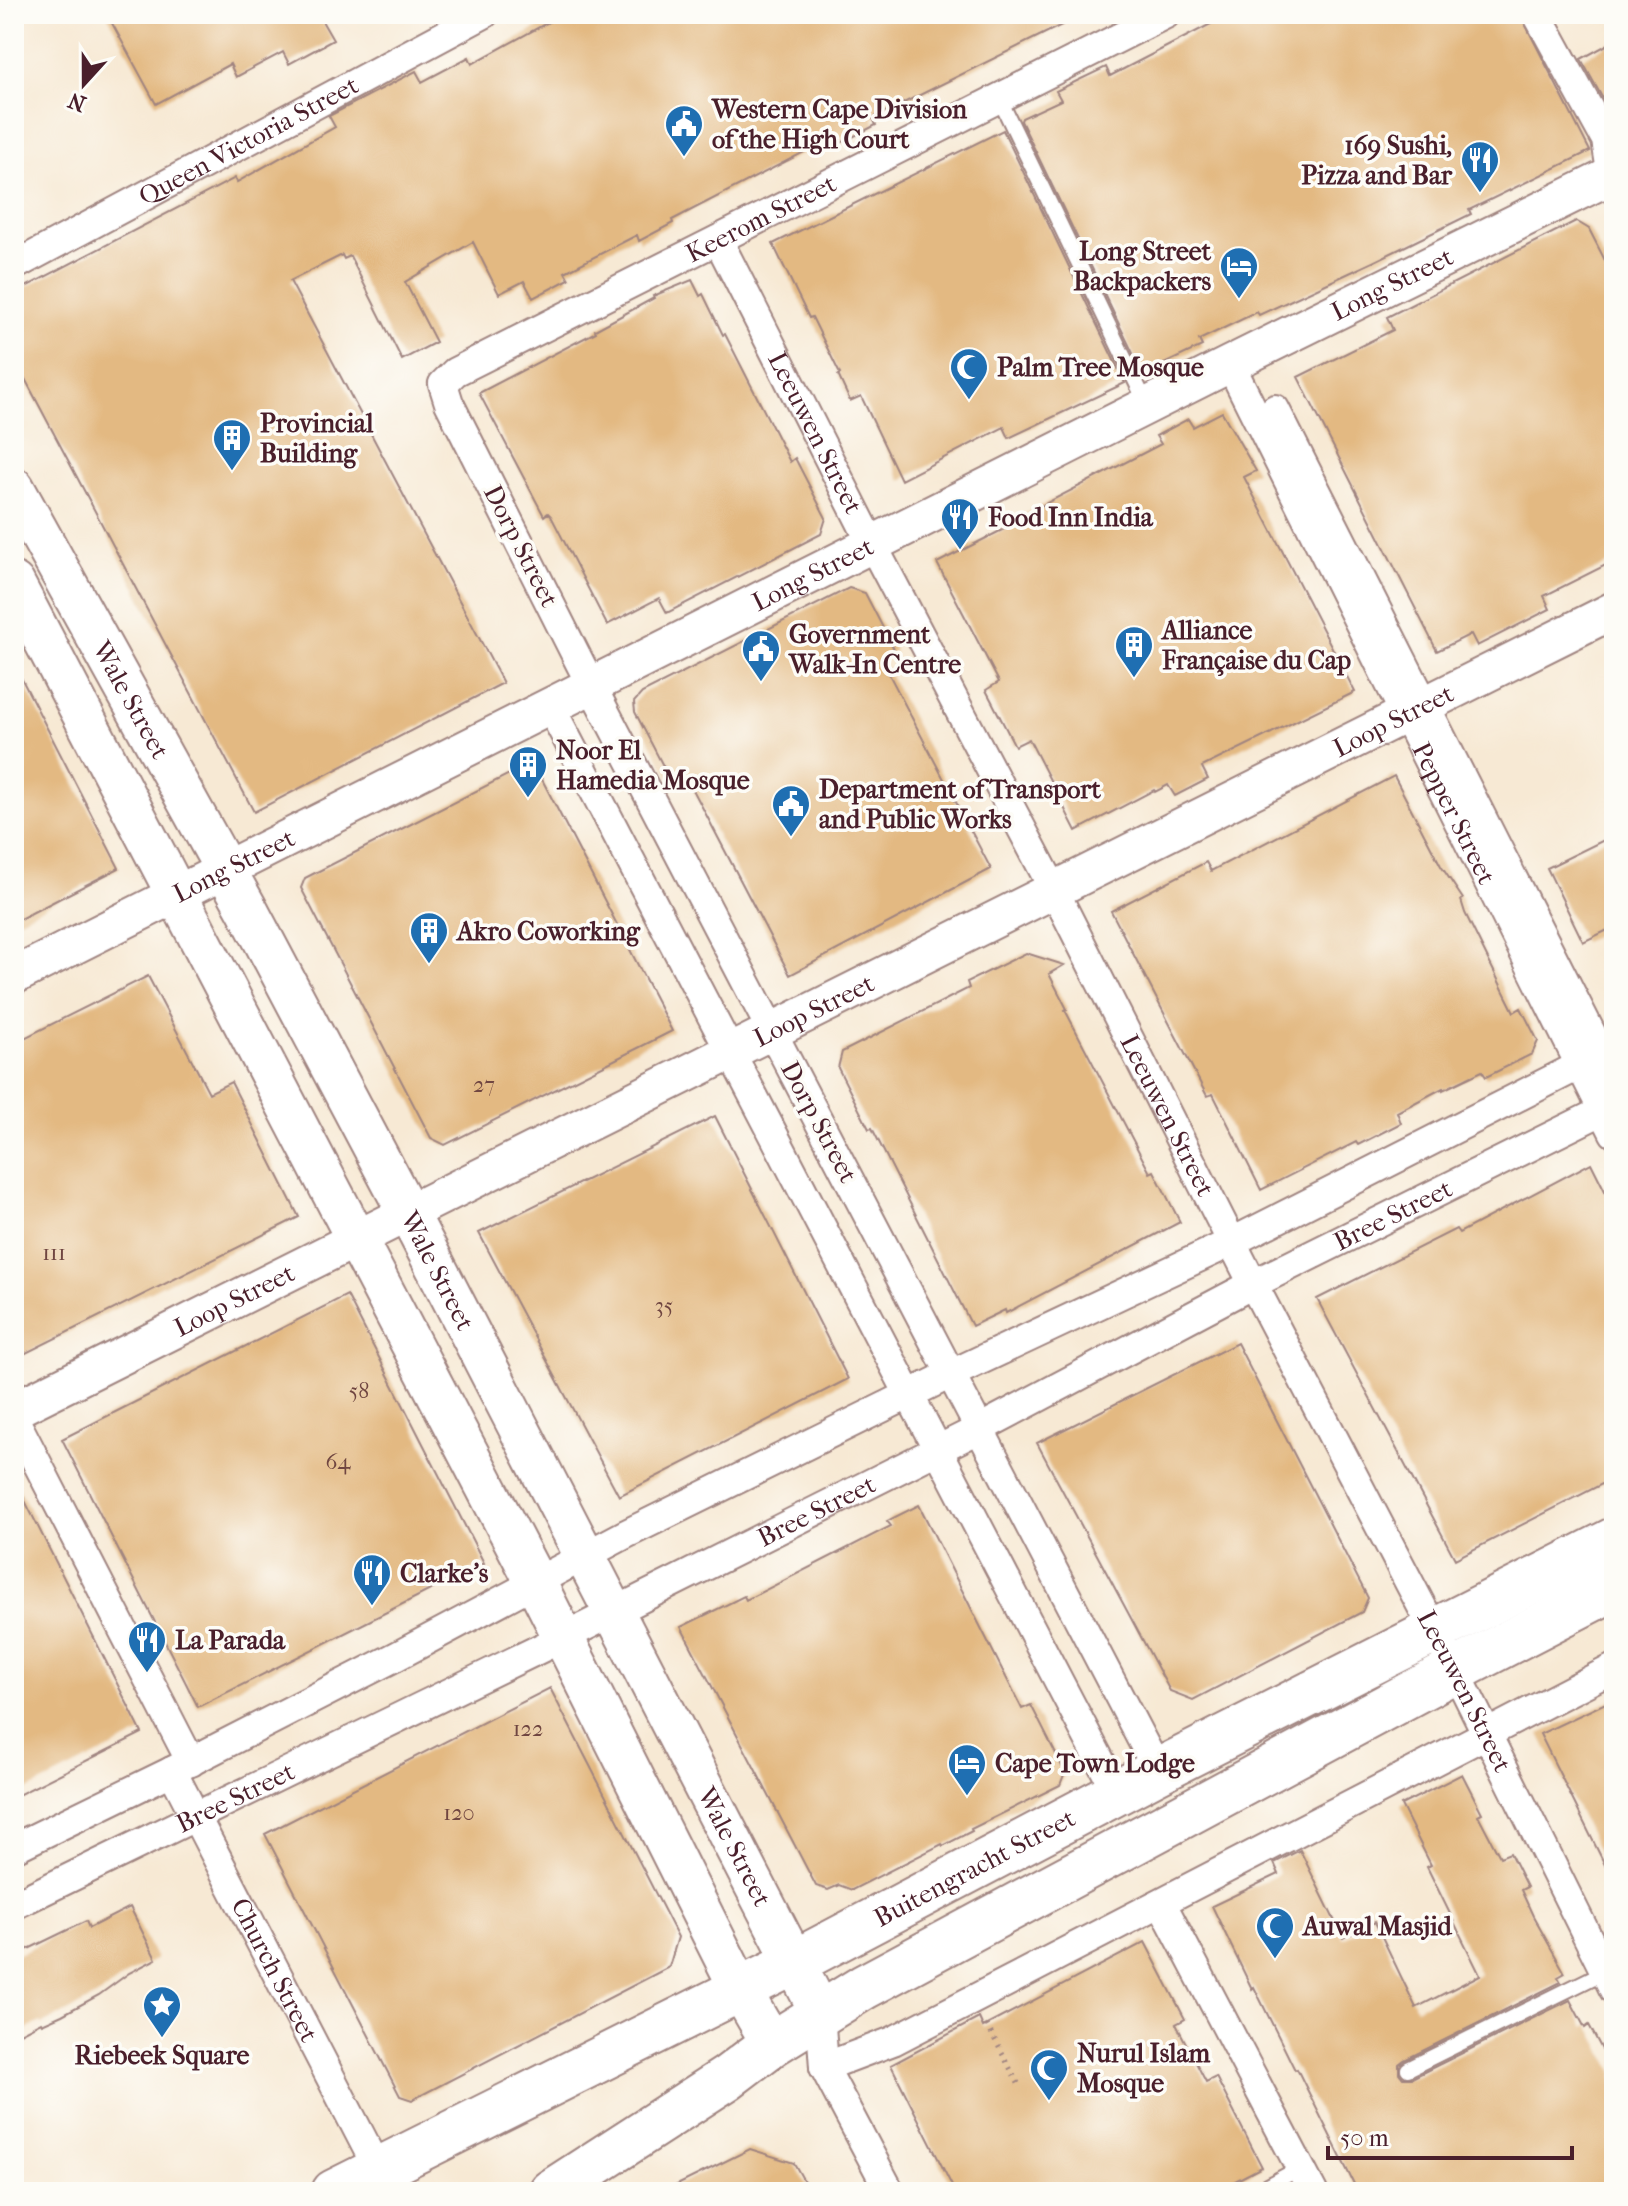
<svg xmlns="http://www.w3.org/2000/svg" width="1628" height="2206" font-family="'IM FELL French Canon',serif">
	<rect width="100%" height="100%" fill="#fdfcf7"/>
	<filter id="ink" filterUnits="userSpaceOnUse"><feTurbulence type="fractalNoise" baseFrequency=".0125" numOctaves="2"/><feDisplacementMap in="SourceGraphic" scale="16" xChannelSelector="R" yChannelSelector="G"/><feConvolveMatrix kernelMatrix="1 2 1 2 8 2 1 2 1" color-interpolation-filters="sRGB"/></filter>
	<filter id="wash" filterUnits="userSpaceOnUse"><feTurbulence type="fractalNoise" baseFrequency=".006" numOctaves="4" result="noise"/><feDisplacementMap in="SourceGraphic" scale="32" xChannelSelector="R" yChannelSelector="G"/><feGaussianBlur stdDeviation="1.8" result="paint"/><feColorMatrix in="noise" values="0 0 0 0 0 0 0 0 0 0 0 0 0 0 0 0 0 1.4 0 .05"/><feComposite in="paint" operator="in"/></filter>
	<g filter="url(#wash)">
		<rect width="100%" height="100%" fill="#f7e9d4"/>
		<g id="blocks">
			<path fill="#e3b982" d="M107 14H318L333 40 289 64 283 52 236 77 230 64 156 104Z
				M563 14H1084L873 118 876 125 839 144 835 136 672 220 673 223 639 241 637 235 565 272 569 279 533 298 524 281 499 294 473 242 405 282 436 342 402 360 350 256 344 259 342 255 290 281 503 683 254 812 14 358V293L235 178 237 182 335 127 329 116 416 71 422 82 469 57 472 64Z
				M1230 14H1520L1590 151 1469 210 1471 214 1373 262 1259 315 1257 312 1199 340 1202 346 1143 374 1021 121 1022 118 1061 100 1056 91 1106 67 1110 76Z
				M1614 41V119L1581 59Z
				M1003 130 1125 383 1009 438 1004 427 901 480 861 396 850 401 838 375 840 374 812 317 809 318 773 244Z
				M1576 221 1589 229 1614 278V561L1544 596 1550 609 1477 646 1471 634 1437 651 1298 377 1393 330 1387 317Z
				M692 280 700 296 703 294 723 335 725 334 790 462 795 458 826 518 821 534 667 613 659 598 607 625 551 516 548 513 544 516 479 393 596 332 595 330 654 298 653 296Z
				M1222 412 1256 471 1244 477 1355 692 1202 767 1208 779 1175 796 1168 785 1155 792 1154 790 1076 831 1029 739 1015 746 986 690 999 682 937 563 1006 528 1004 525 1161 444 1156 436 1188 419 1193 427Z
				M849 588 865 593 895 651 881 659 991 869 790 975 688 780 674 787 635 712 634 702 642 693Z
				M14 664 119 868 14 922Z
				M533 762 672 1031 445 1145 431 1138 301 888 305 878Z
				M1394 776 1441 866 1463 899 1461 900 1465 913 1514 1012 1521 1008 1538 1041 1532 1054 1486 1077 1482 1071 1443 1090V1088L1397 1112 1401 1123 1358 1145 1356 1142 1261 1190 1213 1094 1207 1096 1111 911 1206 862 1211 871Z
				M1614 835V927L1583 942 1547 868Z
				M1026 953 1064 965 1049 974 1067 1009 1065 1010 1150 1173 1154 1171 1180 1222 1006 1313 1005 1310 972 1326 872 1128 869 1129 838 1068 842 1052 969 988 967 982Z
				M148 976 209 1093 231 1082 299 1217 14 1359V1043Z
				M715 1116 848 1379 619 1496 479 1233Z
				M1591 1163 1614 1209V1478L1455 1559 1317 1299 1456 1229 1459 1233Z
				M347 1295 484 1563 198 1707 62 1439Z
				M1237 1343 1368 1598 1362 1612 1193 1700 1170 1691 1037 1443Z
				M14 1479 142 1733 14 1797Z
				M919 1505 1022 1709 1031 1705 1065 1772 1060 1785 971 1829 972 1831 943 1846 942 1844 852 1890 839 1885 828 1890 816 1886 681 1627 744 1596 746 1600 891 1526 887 1521Z
				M550 1688 678 1937 669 1967 412 2100 400 2096 265 1834Z
				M1614 1699V1883L1540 1734Z
				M1462 1774 1482 1813 1478 1815 1500 1857 1510 1853 1527 1887 1521 1890 1533 1916 1565 1973 1558 1977 1561 1982 1404 2060 1399 2064V2073L1403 2078H1412L1570 2000 1585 2028 1589 2025 1614 2072V2180L1590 2192H1358L1297 2069 1295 2070 1254 1987 1252 1989 1212 1906 1279 1874 1274 1863 1300 1850 1343 1938 1375 1922 1416 2008 1480 1975 1427 1867 1431 1865 1401 1805Z
				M130 1907 156 1959 129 1973 99 1995 62 2015 42 2024 41 2022 14 2036V1956L86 1921 89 1928Z
				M1145 1942 1185 2019 1176 2024 1206 2082 1216 2077 1262 2167 1214 2192H955L891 2065 979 2018 983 2027Z
				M750 2149 794 2163 810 2192H663Z"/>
		</g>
	</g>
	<g filter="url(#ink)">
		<use href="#blocks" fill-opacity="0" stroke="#a08480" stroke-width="2"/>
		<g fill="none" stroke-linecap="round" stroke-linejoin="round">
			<defs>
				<path id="service" d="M999 98 1147 405
					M1408 2069 1604 1972
					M1256 2192 1300 2168"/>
				<g id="minor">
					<path d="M1537 14 1606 140 1614 190"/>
					<path id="s1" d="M718 240 872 544 1054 890 1253 1284 1455 1670 1614 1990"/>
					<path id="s2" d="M14 266 484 14"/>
					<path id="s3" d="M1230 364 1614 1133"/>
					<path d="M1275 409 1614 1078"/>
					<path d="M550 706 1117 1793"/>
					<path d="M14 1418 191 1762"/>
					<path id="s4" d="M172 1771 378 2169"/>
					<path id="s5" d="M1158 1771 591 685 449 403 443 384 455 372 1166 14"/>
					<path d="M14 1848 172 1771 397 1656 626 1534 951 1374 1232 1242 1614 1048"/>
					<path d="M1162 1904 1313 2192"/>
					<path id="s6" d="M14 1905 564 1637 979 1429 1253 1284 1614 1105"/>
					<path d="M820 2012 824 2067 890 2192"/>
					<path d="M824 2067 893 2041 1614 1668"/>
				</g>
				<g id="tertiary">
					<path id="s7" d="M14 976 1230 364 1614 174"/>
					<path id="s8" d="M14 1410 1614 610"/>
				</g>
				<g id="secondary">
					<path id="s9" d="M14 488 246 907 408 1213 820 2012"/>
					<path d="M14 583 536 1583 740 1989 772 2044"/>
				</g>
				<g id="primary">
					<path id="s10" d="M334 2192 795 1962 1158 1771 1614 1540"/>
					<path d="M551 2192 727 2078 772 2044 864 1987 1455 1670 1614 1588"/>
				</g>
			</defs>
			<use href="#service" stroke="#a08480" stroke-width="18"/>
			<use href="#minor" stroke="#a08480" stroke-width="32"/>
			<use href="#tertiary" stroke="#a08480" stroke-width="40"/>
			<use href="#secondary" stroke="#a08480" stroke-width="44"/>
			<use href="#primary" stroke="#a08480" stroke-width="48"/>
			<path stroke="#a08480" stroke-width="5" stroke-dasharray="2 6" stroke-linecap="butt" d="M987 2025 1019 2085"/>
			<use href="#service" stroke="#fff" stroke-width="14"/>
			<use href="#minor" stroke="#fff" stroke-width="28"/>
			<use href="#tertiary" stroke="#fff" stroke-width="36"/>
			<use href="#secondary" stroke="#fff" stroke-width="40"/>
			<use href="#primary" stroke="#fff" stroke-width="44"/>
		</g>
	</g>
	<defs>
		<symbol id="civic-pin" viewBox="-11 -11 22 30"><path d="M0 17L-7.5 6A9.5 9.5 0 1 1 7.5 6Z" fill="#1f6fb2" stroke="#fdfcf7"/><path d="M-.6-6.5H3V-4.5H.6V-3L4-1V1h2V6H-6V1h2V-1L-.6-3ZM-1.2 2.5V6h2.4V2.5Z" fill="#fff"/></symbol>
		<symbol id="restaurant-pin" viewBox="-11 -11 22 30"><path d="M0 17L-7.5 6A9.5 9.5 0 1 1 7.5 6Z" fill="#1f6fb2" stroke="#fdfcf7"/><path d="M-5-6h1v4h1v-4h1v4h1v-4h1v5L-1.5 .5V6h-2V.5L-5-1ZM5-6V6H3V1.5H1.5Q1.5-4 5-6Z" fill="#fff"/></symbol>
		<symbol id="hotel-pin" viewBox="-11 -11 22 30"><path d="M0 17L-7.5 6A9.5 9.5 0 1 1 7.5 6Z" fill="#1f6fb2" stroke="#fdfcf7"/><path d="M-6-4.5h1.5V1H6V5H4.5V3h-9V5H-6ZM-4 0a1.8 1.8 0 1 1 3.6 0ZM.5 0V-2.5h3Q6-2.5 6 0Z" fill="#fff"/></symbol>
		<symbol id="mosque-pin" viewBox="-11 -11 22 30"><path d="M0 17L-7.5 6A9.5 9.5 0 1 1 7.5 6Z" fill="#1f6fb2" stroke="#fdfcf7"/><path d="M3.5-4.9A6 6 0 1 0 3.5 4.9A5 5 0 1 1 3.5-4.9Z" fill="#fff"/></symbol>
		<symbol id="building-pin" viewBox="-11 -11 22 30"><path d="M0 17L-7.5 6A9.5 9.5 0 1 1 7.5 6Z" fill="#1f6fb2" stroke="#fdfcf7"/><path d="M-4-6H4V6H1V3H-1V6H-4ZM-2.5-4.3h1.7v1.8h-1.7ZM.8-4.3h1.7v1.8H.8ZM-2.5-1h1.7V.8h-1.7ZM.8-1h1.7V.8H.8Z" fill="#fff"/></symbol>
		<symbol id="sight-pin" viewBox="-11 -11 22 30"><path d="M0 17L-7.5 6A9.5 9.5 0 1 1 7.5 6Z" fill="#1f6fb2" stroke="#fdfcf7"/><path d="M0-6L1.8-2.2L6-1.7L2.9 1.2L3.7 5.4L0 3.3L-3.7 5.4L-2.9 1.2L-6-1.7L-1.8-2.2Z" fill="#fff"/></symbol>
	</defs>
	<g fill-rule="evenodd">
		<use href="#civic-pin" x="662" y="102" width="44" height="60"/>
		<use href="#restaurant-pin" x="1458" y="138" width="44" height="60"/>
		<use href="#hotel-pin" x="1217" y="244" width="44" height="60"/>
		<use href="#mosque-pin" x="947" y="345" width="44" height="60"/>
		<use href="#building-pin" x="210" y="416" width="44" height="60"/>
		<use href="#restaurant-pin" x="938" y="495" width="44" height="60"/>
		<use href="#building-pin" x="1112" y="623" width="44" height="60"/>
		<use href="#civic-pin" x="739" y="627" width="44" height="60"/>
		<use href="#building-pin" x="506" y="743" width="44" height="60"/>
		<use href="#civic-pin" x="769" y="782" width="44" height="60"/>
		<use href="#building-pin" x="407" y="909" width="44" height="60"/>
		<use href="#restaurant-pin" x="350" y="1551" width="44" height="60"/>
		<use href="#restaurant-pin" x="125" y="1618" width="44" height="60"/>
		<use href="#hotel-pin" x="945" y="1741" width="44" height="60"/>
		<use href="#mosque-pin" x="1253" y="1904" width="44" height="60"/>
		<use href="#sight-pin" x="140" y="1983" width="44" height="60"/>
		<use href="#mosque-pin" x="1027" y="2046" width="44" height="60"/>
	</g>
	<g text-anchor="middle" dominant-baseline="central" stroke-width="7" stroke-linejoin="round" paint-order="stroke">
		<g font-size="22" fill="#704641">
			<text x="484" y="1085">27</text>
			<text x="54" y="1253">111</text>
			<text x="664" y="1306">35</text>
			<text x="359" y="1391">58</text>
			<text x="338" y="1462">64</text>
			<text x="528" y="1729">122</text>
			<text x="459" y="1813">120</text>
		</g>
		<g font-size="26" font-weight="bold" fill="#4a1f2b" stroke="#fdfcf7" text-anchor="start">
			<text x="712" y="109">Western Cape Division<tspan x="712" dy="30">of the High Court</tspan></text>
			<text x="1452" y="145" text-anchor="end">169 Sushi,<tspan x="1452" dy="30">Pizza and Bar</tspan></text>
			<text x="1211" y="251" text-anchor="end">Long Street<tspan x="1211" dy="30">Backpackers</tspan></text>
			<text x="997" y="367">Palm Tree Mosque</text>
			<text x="260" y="423">Provincial<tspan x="260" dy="30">Building</tspan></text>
			<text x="988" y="517">Food Inn India</text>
			<text x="1162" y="630">Alliance<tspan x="1162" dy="30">Française du Cap</tspan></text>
			<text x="789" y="634">Government<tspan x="789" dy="30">Walk-In Centre</tspan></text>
			<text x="556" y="750">Noor El<tspan x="556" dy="30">Hamedia Mosque</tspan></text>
			<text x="819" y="789">Department of Transport<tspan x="819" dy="30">and Public Works</tspan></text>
			<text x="457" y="931">Akro Coworking</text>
			<text x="400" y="1573">Clarke's</text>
			<text x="175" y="1640">La Parada</text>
			<text x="995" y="1763">Cape Town Lodge</text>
			<text x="1303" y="1926">Auwal Masjid</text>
			<text x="1077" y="2053">Nurul Islam<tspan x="1077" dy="30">Mosque</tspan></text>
			<text x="162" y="2055" text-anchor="middle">Riebeek Square</text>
		</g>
		<g font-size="26" fill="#4a1f2b" stroke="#fdfcf7">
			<text stroke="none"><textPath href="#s2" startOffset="266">Queen Victoria Street</textPath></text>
			<text stroke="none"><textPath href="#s5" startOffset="1920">Keerom Street</textPath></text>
			<text stroke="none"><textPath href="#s7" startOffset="1542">Long Street</textPath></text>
			<text stroke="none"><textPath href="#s1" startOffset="216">Leeuwen Street</textPath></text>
			<text transform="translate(521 546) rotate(63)">Dorp Street</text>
			<text stroke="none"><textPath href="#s7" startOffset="894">Long Street</textPath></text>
			<text stroke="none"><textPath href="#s9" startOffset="242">Wale Street</textPath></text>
			<text stroke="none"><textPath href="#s8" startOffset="1542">Loop Street</textPath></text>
			<text stroke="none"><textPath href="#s3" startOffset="502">Pepper Street</textPath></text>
			<text stroke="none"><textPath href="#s7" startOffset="246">Long Street</textPath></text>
			<text stroke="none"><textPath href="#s8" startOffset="894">Loop Street</textPath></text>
			<text stroke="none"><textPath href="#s1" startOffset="984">Leeuwen Street</textPath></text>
			<text transform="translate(819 1122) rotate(62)">Dorp Street</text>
			<text stroke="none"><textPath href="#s6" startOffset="1542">Bree Street</textPath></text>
			<text stroke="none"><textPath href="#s9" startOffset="890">Wale Street</textPath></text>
			<text stroke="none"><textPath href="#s8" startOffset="246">Loop Street</textPath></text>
			<text stroke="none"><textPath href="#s6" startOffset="894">Bree Street</textPath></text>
			<text stroke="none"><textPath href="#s1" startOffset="1632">Leeuwen Street</textPath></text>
			<text stroke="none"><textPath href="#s6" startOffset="246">Bree Street</textPath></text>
			<text stroke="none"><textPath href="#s9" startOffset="1538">Wale Street</textPath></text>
			<text stroke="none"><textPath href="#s10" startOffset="718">Buitengracht Street</textPath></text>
			<text stroke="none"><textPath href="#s4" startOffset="224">Church Street</textPath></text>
		</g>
	</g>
	<rect width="1628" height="2206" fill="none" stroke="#fdfcf7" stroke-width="48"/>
	<g transform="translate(84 84) rotate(201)" stroke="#fdfcf7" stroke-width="6" paint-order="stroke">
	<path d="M0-6L14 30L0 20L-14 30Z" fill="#4a1f2b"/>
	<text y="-12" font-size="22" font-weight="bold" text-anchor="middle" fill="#4a1f2b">N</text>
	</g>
	<path d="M1328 2146v12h244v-12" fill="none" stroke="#4a1f2b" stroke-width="4"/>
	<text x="1340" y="2146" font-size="24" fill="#4a1f2b" stroke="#fdfcf7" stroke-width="6" paint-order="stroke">50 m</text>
</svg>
